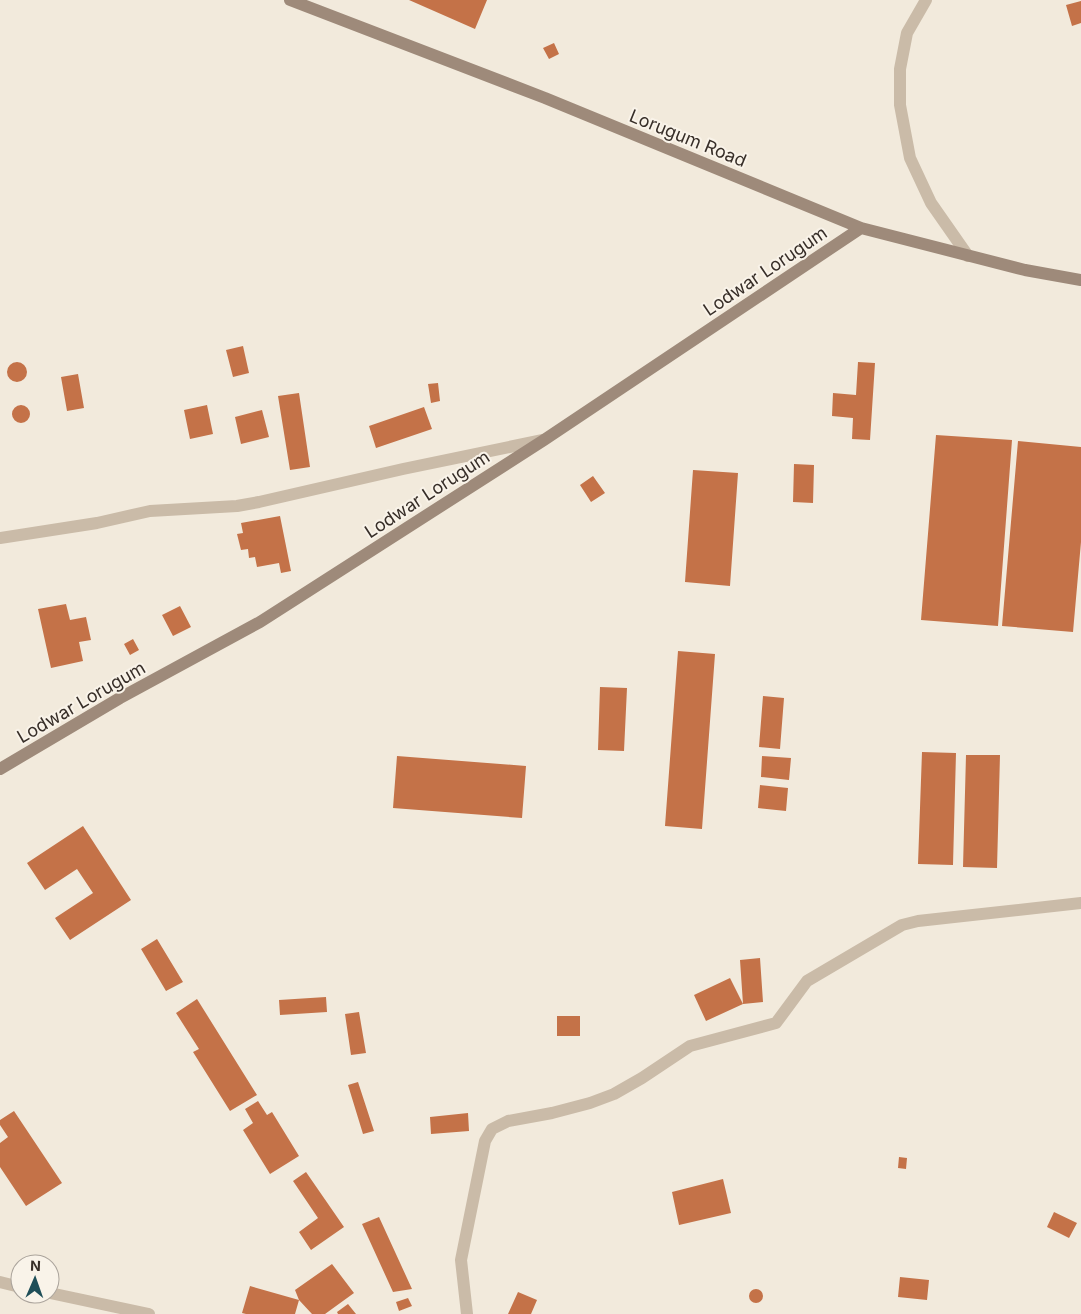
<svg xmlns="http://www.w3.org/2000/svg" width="1081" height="1314" font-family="Inter,sans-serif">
	<rect width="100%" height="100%" fill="#f2eadc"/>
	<path fill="#c47248" d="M409 0H487L475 29Z
		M1081 1V23L1072 26 1066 5Z
		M554 43 559 54 549 59 543 48Z
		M243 346 249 373 233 377 226 350Z
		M7 372a10 10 0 1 1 20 0a10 10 0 1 1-20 0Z
		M858 362 875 363 870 440 852 439 853 418 832 416 833 393 856 395Z
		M78 374 84 408 67 411 61 377Z
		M438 383 440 401 431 403 428 384Z
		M299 393 310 467 290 470 278 396Z
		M207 405 213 434 190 439 184 410Z
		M12 414a9 9 0 1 1 18 0a9 9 0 1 1-18 0Z
		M424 407 432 429 376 448 369 426Z
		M262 410 269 437 241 444 235 417Z
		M936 435 1012 440 998 626 921 620Z
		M1018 441 1081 447V542L1073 632 1002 626Z
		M794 464 814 465 813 503 793 502Z
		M693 470 738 473 730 586 685 582Z
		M593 476 605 493 591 502 580 485Z
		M280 516 291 571 281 573 279 563 257 567 255 557 249 558 248 549 241 550 237 534 243 533 241 523Z
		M66 604 70 620 86 617 91 640 79 642 83 661 51 668 38 609Z
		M180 606 191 627 173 636 162 615Z
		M133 639 139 650 130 655 124 644Z
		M678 651 715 654 702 829 665 826Z
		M600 687 627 688 624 751 598 750Z
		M763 696 784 698 780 749 759 747Z
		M922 752 956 753 953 865 918 864Z
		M966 755H1000L997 868 963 867Z
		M397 756 526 766 522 818 393 808Z
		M762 756 791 758 789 780 761 777Z
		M760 785 788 788 786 811 758 808Z
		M83 826 131 900 70 940 55 918 93 893 77 869 45 890 27 863Z
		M157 939 183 982 166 991 141 949Z
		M760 958 763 1002 743 1004 740 960Z
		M730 978 743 1004 706 1021 694 995Z
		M326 997 327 1012 280 1015 279 1000Z
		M197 999 257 1095 230 1111 193 1052 199 1049 176 1013Z
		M359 1012 366 1053 351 1055 345 1014Z
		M557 1016H580V1036H557Z
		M358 1082 374 1131 363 1134 348 1085Z
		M258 1101 267 1115 272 1112 299 1156 270 1174 243 1130 253 1123 245 1109Z
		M14 1111 62 1183 26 1206 0 1167V1143L8 1137 0 1125V1120Z
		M468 1113 469 1131 431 1134 430 1117Z
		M899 1157 907 1158 906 1169 898 1168Z
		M306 1172 344 1227 311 1250 299 1232 318 1218 293 1181Z
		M723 1179 731 1213 679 1225 672 1192Z
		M1054 1212 1077 1223 1069 1238 1047 1227Z
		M379 1217 412 1289 393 1292 362 1224Z
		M332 1264 354 1293 325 1314H312L299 1300 295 1314H246L242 1313 250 1286 299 1300 295 1290Z
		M900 1277 929 1280 927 1300 898 1297Z
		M749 1296a7 7 0 1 1 14 0a7 7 0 1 1-14 0Z
		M518 1292 537 1300 531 1314H508Z
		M408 1298 412 1306 399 1311 396 1302Z
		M348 1304 356 1314H338L337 1312Z"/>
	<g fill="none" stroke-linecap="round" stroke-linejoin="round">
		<path stroke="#cabba8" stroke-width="12" d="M926 0 907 33 900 69V105L910 158 931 203 968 256
			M0 538 97 523 150 511 237 506 259 502 403 469 543 440
			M0 1282 20 1287
			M50 1293 149 1314
			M467 1314 461 1260 485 1141 492 1129 508 1121 552 1113 590 1103 614 1094 642 1078 690 1046 776 1023 807 981 902 925 918 921 1081 903"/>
		<path stroke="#9e8a7a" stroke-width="12" d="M290 0 545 98 861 228 1025 270 1081 280
			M0 769 120 698 260 622 544 440 861 228"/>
	</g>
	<g text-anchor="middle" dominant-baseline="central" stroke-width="4" stroke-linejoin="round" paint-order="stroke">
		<g font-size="18" fill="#372e28" stroke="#f9f3e9">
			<text transform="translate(688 138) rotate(22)">Lorugum Road</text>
			<text transform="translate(765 271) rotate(-34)">Lodwar Lorugum</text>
			<text transform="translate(427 494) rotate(-33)">Lodwar Lorugum</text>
			<text transform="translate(81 702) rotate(-30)">Lodwar Lorugum</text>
		</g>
	</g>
	<g transform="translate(35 1279) rotate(2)"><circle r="24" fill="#f9f3e9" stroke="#aba49c"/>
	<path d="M0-4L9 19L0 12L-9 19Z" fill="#1e4e58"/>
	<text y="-8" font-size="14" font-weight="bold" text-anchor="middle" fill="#372e28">N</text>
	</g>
</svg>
